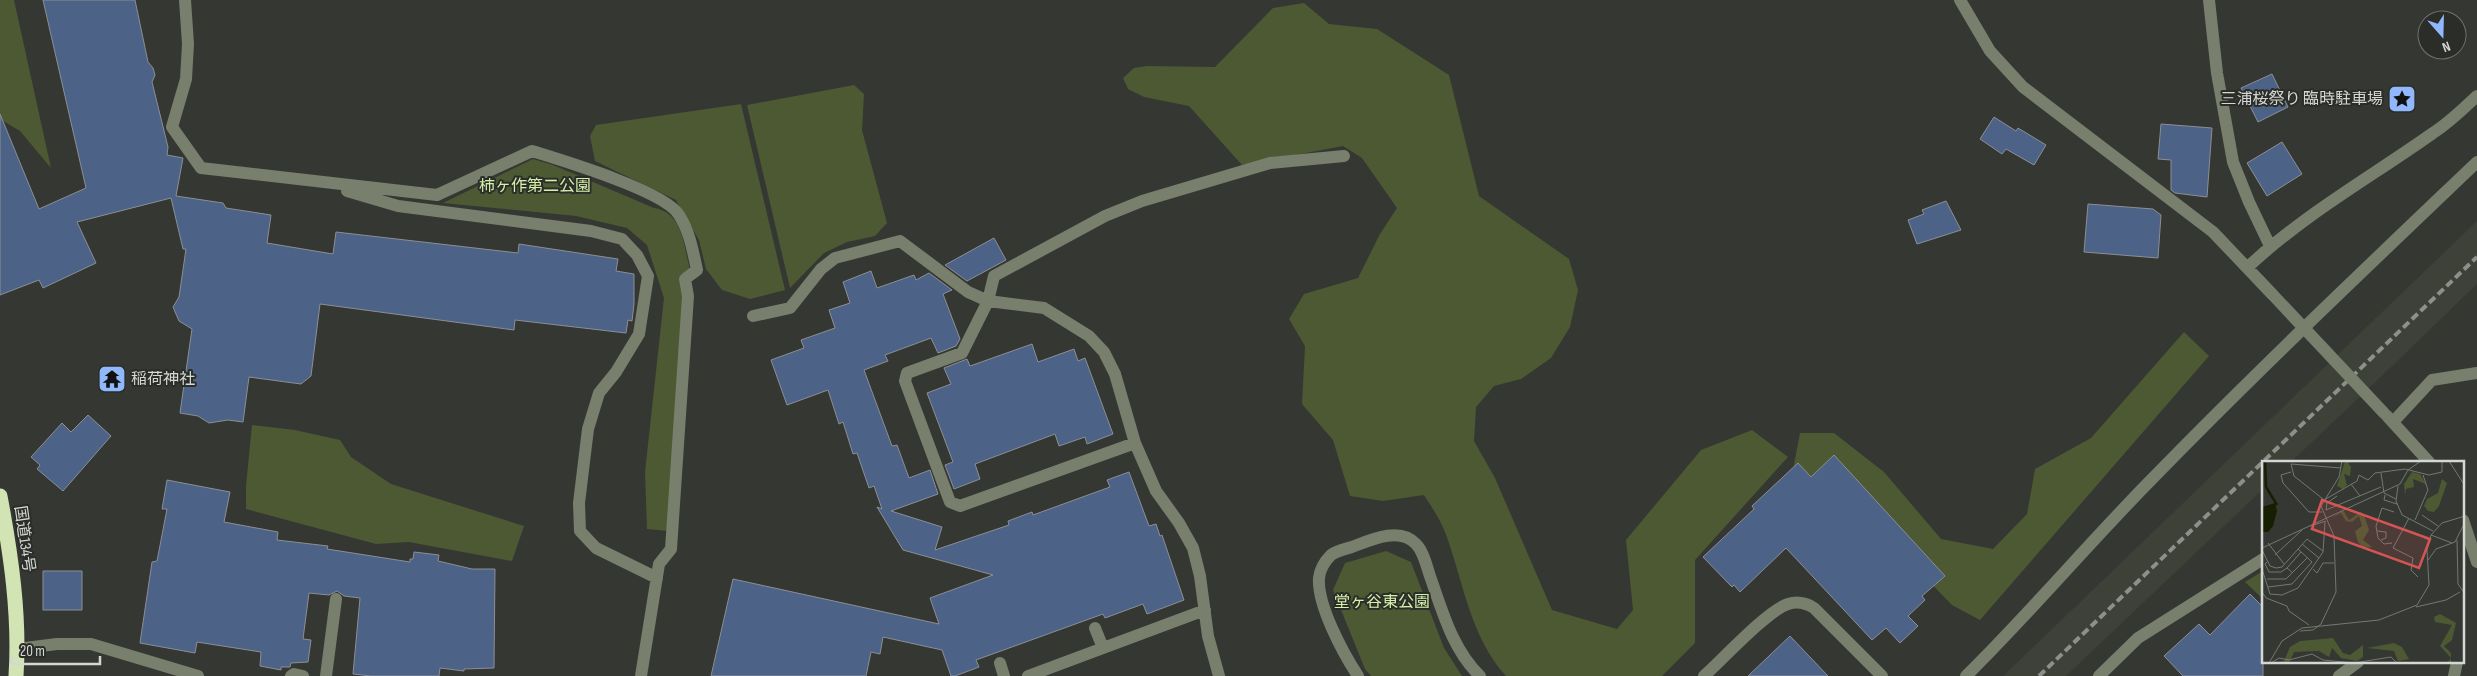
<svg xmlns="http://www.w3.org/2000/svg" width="2477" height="676" font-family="'Sofia Sans Condensed','Noto Sans JP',sans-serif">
	<rect width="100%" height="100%" fill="#353733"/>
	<path fill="#3d4137" d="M2477 221V284L2387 371 2291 462H2263V489L2066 676H2003Z"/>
	<path fill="#4c5933" d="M0 0H14L51 168 20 131 0 119Z
		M1304 3 1329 24 1377 29 1449 75 1479 196 1569 259 1578 290 1570 327 1551 358 1521 379 1494 386 1476 407 1474 441 1495 478 1552 610 1617 629 1633 610 1626 540 1701 450 1752 430 1788 457 1695 560V643L1662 676H1506C1470 637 1463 580 1445 532 1440 519 1431 506 1424 495L1383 501 1350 496 1333 440 1302 404 1305 346 1289 319 1304 294 1358 278 1380 234 1397 208 1362 158 1343 146 1242 165 1189 106 1144 97 1128 89 1123 78 1134 68 1147 66 1215 67 1273 8Z
		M854 85 864 94 862 130 887 223 875 236 847 242 824 253 790 288 747 105Z
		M741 104 785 290 750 299 722 290 706 269 699 240 676 200 595 161 590 136 596 125Z
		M533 159 553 165 654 208C683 212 684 247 690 270L680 275 684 299 668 531 647 529 645 472 664 298 647 245 627 228 576 216 443 203Z
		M2184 332 2209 356 1980 620 1952 605 1905 557 1791 480 1800 433H1834L1884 472 1941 539 1993 549 2027 514 2035 469 2091 438Z
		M252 425 295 430 340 440 351 457 391 484 524 526 512 561 409 542 376 544 246 509V486Z
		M1386 551 1411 562 1444 648 1462 676H1371L1365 669 1333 590 1345 563Z
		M2263 571V599L2245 582Z"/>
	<path fill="#4d6287" stroke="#8c8f94" d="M43 0H135L148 62 153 68 155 75 152 82 168 147 167 155 183 158 176 196 223 203 226 208 271 215 267 243 333 254 336 232 518 253 519 244 618 259 616 271 634 274V304L632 321 628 320 626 333 515 320 514 330 320 304 311 376 301 384 249 377 243 422 228 420 209 423 198 416 180 413 192 329 179 321 173 307 179 297 186 249H183L171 198 77 222 96 263 43 288 39 280 0 295V114L39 209 86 188Z
		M2272 74 2288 107 2258 122 2241 88Z
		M1994 117 2016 131 2018 128 2046 145 2034 165 2006 149 2002 154 1980 139Z
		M2161 124 2212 128 2207 197 2175 193 2171 190V160L2158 159Z
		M2282 142 2302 174 2267 196 2247 163Z
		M1946 201 1961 230 1917 244 1908 220 1924 214 1922 210Z
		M2088 204 2153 209 2161 215 2158 258 2084 252Z
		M994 238 1006 260 967 281 945 265Z
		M871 271 877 288 914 275 916 280 929 273 952 290 943 294 960 339 956 346 938 353 931 338 885 355 888 361 864 370 892 446 897 445 909 478 930 470 938 494 891 511 942 527 935 550 1009 525 1008 521 1032 512 1033 515 1110 487 1107 480 1129 472 1149 526 1156 524 1160 536 1162 535 1184 600 1147 614 1143 604 1105 618 1103 614 976 660 979 667 955 676H951L942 650 883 637 880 654 871 652 866 676H711L733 579 939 624 930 598 993 575 903 550 877 507 882 509 874 486 869 488 857 453 853 454 843 422 839 424 828 390 787 405 771 360 804 348 801 340 835 328 829 310 850 303 843 282Z
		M1032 344 1038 362 1074 349 1078 361 1085 358 1113 434 1087 444 1085 437 1059 446 1055 434 975 464 980 479 954 489 945 465 953 462 927 393 951 384 944 368 967 359 970 366Z
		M88 415 111 436 63 491 37 469 40 465 31 457 62 423 71 432Z
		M1834 455 1945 576 1922 596 1925 600 1908 616 1918 626 1900 643 1886 628 1872 640 1786 548 1740 592 1734 585 1732 587 1703 557 1754 509 1752 506 1798 463 1811 477Z
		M167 480 230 492 224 522 278 532 277 540 328 546 327 549 410 562V559H413L414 552 439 555 438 561 472 569H495L494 668 464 669V671L440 668 439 676H371L353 674 360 598 344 596 337 591 329 595 309 593 303 639 311 640 308 662 291 663 290 667H281V670L260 666 261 652 197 642 195 653 140 643 152 562 157 561 167 509H162Z
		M43 571H82V610H43Z
		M2250 594 2263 607V676H2183L2164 656 2199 624 2210 635Z
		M1790 636 1828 676H1748Z"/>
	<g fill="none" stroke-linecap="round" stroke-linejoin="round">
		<path stroke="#787f6c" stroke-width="12" d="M185 0 188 44 186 79 172 127 201 168 437 195 532 151C561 160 665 191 679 215 690 232 693 252 697 270L685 279 688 296 671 549 659 564 641 676
			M1960 0 1990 51 2023 87 2213 232 2272 294
			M2209 0 2217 73 2233 162 2249 202 2270 246
			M347 191 398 206 591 231 622 239 637 255 648 276 639 334 616 372 599 393 588 429 579 503 580 531 596 548 657 578
			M2248 267C2303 215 2371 177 2433 133 2449 123 2463 109 2477 96
			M753 316 790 308 821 269 835 258 900 241 968 292 988 301 1044 308 1089 336 1104 352 1115 374 1135 443 1156 491 1179 523 1193 548 1200 576 1208 636 1219 676
			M2387 416 2429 462
			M2393 422 2432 380 2477 373
			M1135 443 960 506 950 502 905 381 907 373 962 353 988 301 994 276 1105 216 1142 201 1270 163 1344 156
			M2463 520 2477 562
			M1095 628 1103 648
			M17 649 57 644H91L198 676
			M1000 663 1004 676
			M291 676 294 674 303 676
			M326 676 336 599
			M1028 676 1205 610
			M1358 676C1343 653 1317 605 1319 578 1320 569 1324 562 1331 555 1336 551 1345 549 1352 547 1370 540 1400 526 1416 544 1424 552 1427 568 1431 579 1443 613 1453 650 1480 676
			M1704 676C1722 660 1768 610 1788 604 1797 601 1806 603 1814 608L1882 676
			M1966 676C2030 613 2087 545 2150 481 2256 372 2367 267 2477 162
			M2099 676 2138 638 2263 559
			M2339 676 2358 662
			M2454 676 2457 662"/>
		<path stroke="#d2e4b4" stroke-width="15" d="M0 496C11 555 20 616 16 676"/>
		<path stroke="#8d8f8b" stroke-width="4" stroke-dasharray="8 4" stroke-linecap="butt" d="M2039 676 2477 257"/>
		<path stroke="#787f6c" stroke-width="12" d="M2272 294 2384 413"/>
	</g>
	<defs>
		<symbol id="sight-square" viewBox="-11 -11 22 22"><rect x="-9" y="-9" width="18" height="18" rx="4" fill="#91b8fd" stroke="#2b2d29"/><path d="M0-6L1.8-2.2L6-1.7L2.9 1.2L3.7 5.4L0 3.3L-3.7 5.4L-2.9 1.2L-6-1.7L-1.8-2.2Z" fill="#111"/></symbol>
		<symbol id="temple-square" viewBox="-11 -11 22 22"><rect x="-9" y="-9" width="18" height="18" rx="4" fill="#91b8fd" stroke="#2b2d29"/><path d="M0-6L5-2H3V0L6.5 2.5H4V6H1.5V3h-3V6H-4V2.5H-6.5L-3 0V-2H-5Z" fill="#111"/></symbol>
	</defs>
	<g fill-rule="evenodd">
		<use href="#sight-square" x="2386" y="83" width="32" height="32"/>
		<use href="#temple-square" x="96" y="363" width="32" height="32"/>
	</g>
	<g text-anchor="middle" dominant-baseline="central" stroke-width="4" stroke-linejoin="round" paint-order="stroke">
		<g font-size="16" fill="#d5d7d4" stroke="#2b2d29" text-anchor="end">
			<text x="2383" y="99">三浦桜祭り 臨時駐車場</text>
			<text x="131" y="379" text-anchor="start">稲荷神社</text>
		</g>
		<g font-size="16" fill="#d6f0a9" stroke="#2b2d29">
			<text x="535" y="186">柿ヶ作第二公園</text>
			<text x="1382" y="602">堂ヶ谷東公園</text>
		</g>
		<g font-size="16" fill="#d5d7d4" stroke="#2b2d29">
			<text transform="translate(24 539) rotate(82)">国道134号</text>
		</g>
	</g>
	<g transform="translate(2262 461)">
		<rect width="202" height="202" fill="#353733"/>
		<path d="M83 0H92L86 2 89 6 88 15 82 13 85 24 81 28 75 25ZM150 11 158 13 164 23 151 18 152 26 144 28 143 34 142 23ZM180 18 185 22 177 45 172 51 166 50 162 45 165 38 176 32ZM81 49 87 59 99 51 102 54 107 69 101 79 110 86 101 87 96 81 93 70 100 65 97 55 90 61 84 60 79 52 68 59ZM178 153 194 162 190 179 182 185 189 192V201L188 202H185L189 197 178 185 190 164 173 161 172 156ZM71 177 81 192 88 194 101 184V196L95 200 79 197 70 187 67 196 57 190 32 191 27 202H13L22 200 28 186 38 180ZM132 182 140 186 147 198 136 200 132 190 105 187Z" fill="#4c5933"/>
		<path d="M13 42 15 50 11 65 6 71H0V46Z" fill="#161f01"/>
		<path fill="none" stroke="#161f01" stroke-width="2.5" d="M3 0 4 26 15 44"/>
		<path fill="none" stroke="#757773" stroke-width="1" d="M187 0 203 25M29 11 19 14 21 22 47 51H60M119 12 122 32 134 38M89 23 98 35M136 25 134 40 140 54 171 70M123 34 122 39 135 43M75 35 65 42 64 49 119 26M61 38 32 15 29 3 79 7M62 39 95 20 97 14 106 19 113 12 143 8 167 14 180 11V0M160 54 176 65M147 57 131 87 151 97 149 109 156 116M153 59 166 29 161 14M48 65 64 60M115 70 124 71V77L119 79M151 71 167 79M169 74 190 82M195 79 196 123 203 133M6 82 22 103M130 82 122 83 116 77 114 65 120 47 132 51M40 83 57 97M0 87 138 23 146 9 159 0M36 88 50 101M0 89 8 105 14 107 20 106 45 78 61 90M13 94 40 69M166 99 174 88 193 81 203 61M5 101 3 103 7 111H19L25 107 31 112M25 107 39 91M0 108 8 133 20 134 36 127 61 91 63 61M51 108 55 112 61 102H72M5 118H24L45 97M6 126 30 123 50 101M0 131 4 137 25 145 27 150 47 164M154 146 184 139 198 131M38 170 51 169 59 163 74 131 72 75 59 45 77 16 80 0M7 202 20 180 40 167 117 159 155 144 167 124 165 89 169 74 180 62 203 55M9 202 17 197 27 199 50 193 61 199 92 202 129 196 135 202"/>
		<path fill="#d65453" fill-opacity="0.15" stroke="#d65453" stroke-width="2.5" d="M60 39 168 78 157 107 50 68Z"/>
		<rect width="202" height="202" fill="none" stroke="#d5d7d4" stroke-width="2.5"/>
	</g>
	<g transform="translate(2442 35) rotate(160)"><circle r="24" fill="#2b2d29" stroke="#6f716d"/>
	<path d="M0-4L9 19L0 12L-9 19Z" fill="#91b8fd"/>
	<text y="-8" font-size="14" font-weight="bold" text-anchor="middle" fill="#d5d7d4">N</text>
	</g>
	<path d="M12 656v8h88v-8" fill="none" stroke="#d5d7d4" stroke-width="2.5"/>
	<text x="20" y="656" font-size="15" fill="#d5d7d4" stroke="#2b2d29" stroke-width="4" paint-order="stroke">20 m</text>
</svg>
